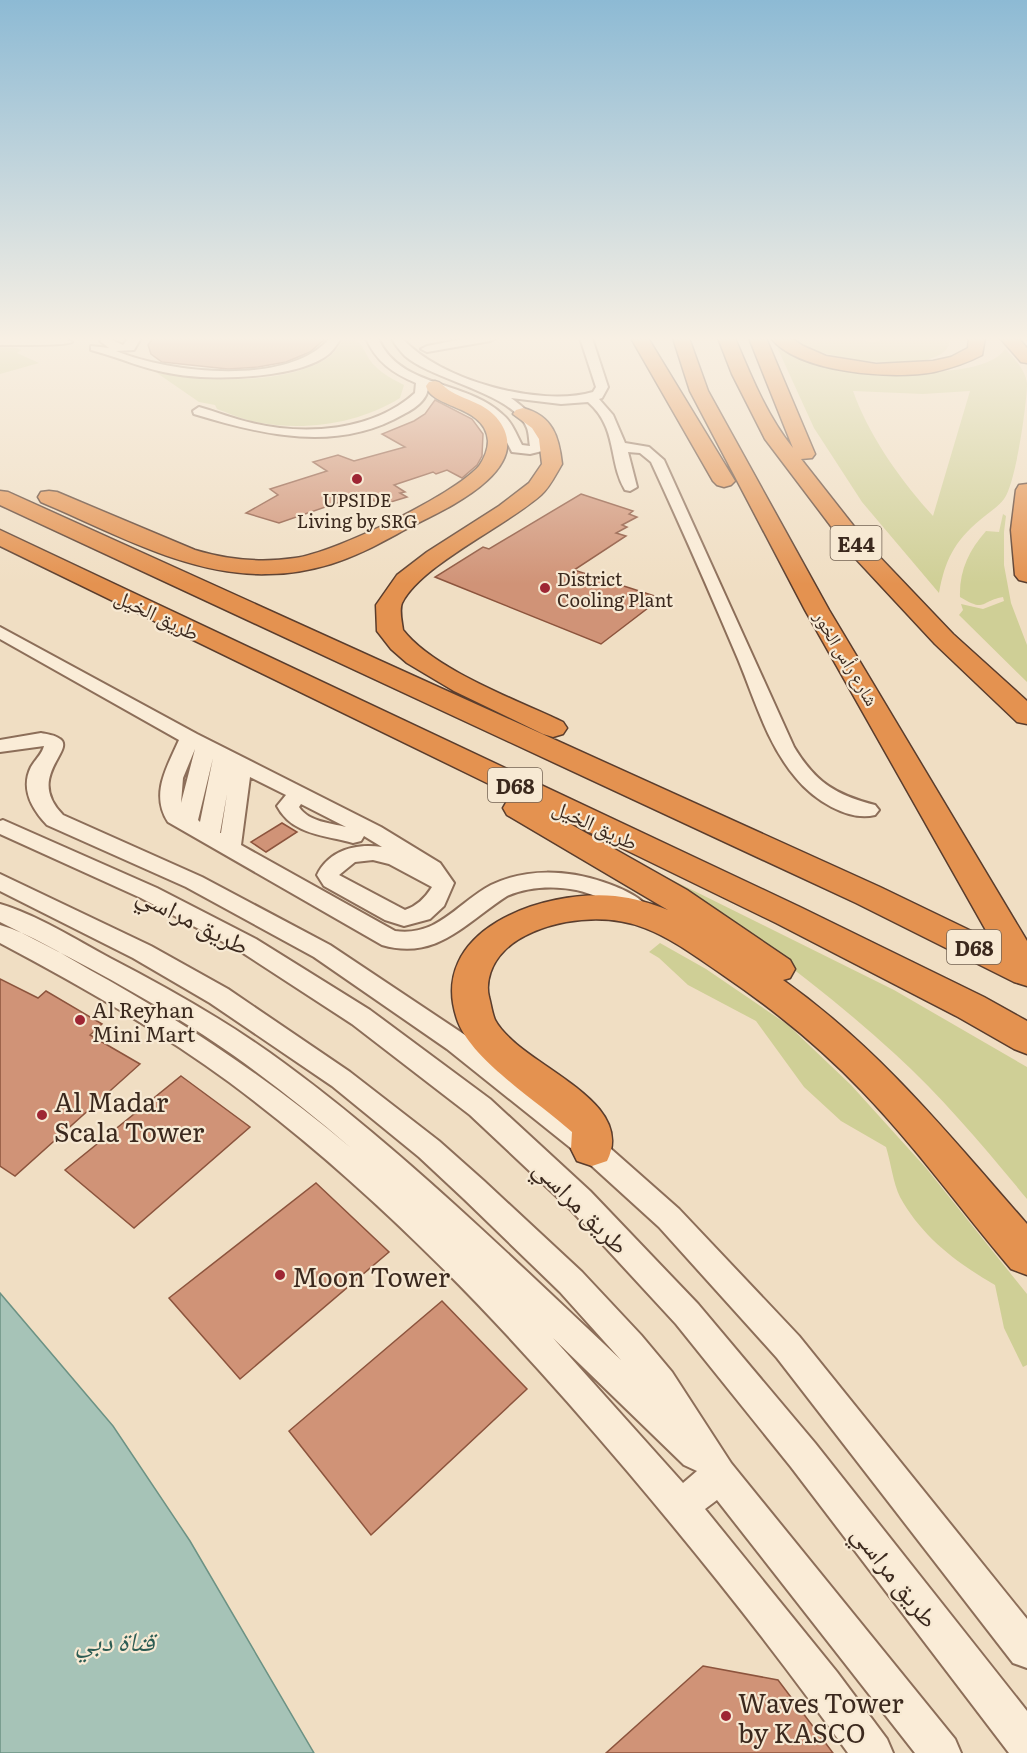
<svg xmlns="http://www.w3.org/2000/svg" width="1027" height="1753" font-family="Literata,'Noto Naskh Arabic',serif">
	<rect width="100%" height="100%" fill="#f0dec3"/>
	<path fill="#cfcf96" fill-rule="evenodd" d="M341 338C366 338 361 352 375 366 383 374 394 380 404 385L400 398C360 423 308 431 261 423 246 421 231 414 217 409L215 405 199 402 157 373C206 381 281 386 326 359 332 356 337 348 342 342Z
		M794 338H849L873 342 896 338H950C951 375 853 361 832 355 818 352 805 347 794 338Z
		M0 347 17 348 21 350 17 353 39 363 0 374Z
		M777 347C788 354 802 360 815 363 852 371 983 384 1005 349 1014 358 1025 369 1027 383 1027 403 1016 483 1004 499 998 507 988 513 980 520 954 542 945 560 939 593L862 502 814 428ZM853 391 923 394 970 391 933 516C901 481 869 436 853 391Z
		M1003 514 1006 516 1004 532V565L1011 603 1027 645V682L959 615 963 610 961 604 983 609 1004 601 1003 597C980 601 986 613 960 597 959 571 969 550 986 531L999 532Z
		M664 876 894 990 1027 1067V1199C986 1149 943 1098 895 1054 823 988 744 931 664 876Z
		M660 943 706 969 788 1025 851 1085 926 1168 1027 1294V1365L1023 1367 1004 1328 995 1285C957 1263 922 1237 900 1197 893 1183 891 1163 886 1147L841 1121 804 1087 756 1021 688 985 659 958 649 952Z"/>
	<path fill="#a6c3b7" stroke="#6c9284" stroke-width="1.5" d="M0 1293 113 1426 190 1541 314 1753H0Z"/>
	<path fill="#d09377" stroke="#8c543d" stroke-width="1.5" d="M153 338H326L310 352 286 362 258 367 228 369 162 362 151 354 148 345Z
		M435 400 472 419 483 434 482 456 477 465 462 478 447 470 436 474 433 472 394 485 405 492 400 493 407 497 381 505 363 494 279 523 246 513 278 495 270 489 327 471 313 462 338 455 354 461 405 447 382 434 414 421 425 414Z
		M581 494 633 511 629 514 637 517 622 525 627 527 616 533 626 536 574 570 661 598 601 644 435 577 483 547 489 549Z
		M282 823 297 832 266 852 251 842Z
		M0 979 38 998 46 991 102 1024 90 1035 140 1064 15 1176 0 1166Z
		M181 1076 250 1127 134 1228 65 1170Z
		M316 1183 389 1252 240 1379 169 1298Z
		M442 1301 527 1389 371 1535 289 1431Z
		M703 1666 778 1680 833 1753H606Z"/>
	<g fill="none" stroke-linecap="round" stroke-linejoin="round">
		<defs>
			<path id="minor" d="M64 338 72 342C67 346 12 345 0 345V339Z
				M103 338 110 339 123 345 129 338H141L134 350 116 351C169 373 289 387 330 338H341C338 343 334 349 330 353 301 379 212 381 174 374 145 370 119 357 91 350V346L109 348 100 341Z
				M366 338H378C399 388 466 380 502 414 512 422 516 434 522 445L530 446C529 441 529 433 527 428 513 393 434 381 405 356 400 351 395 344 391 338H402C439 380 540 408 593 392L596 387 580 338H592L608 387 602 398 599 399 613 415 625 443 649 447 664 460 794 747C816 783 836 795 875 805L879 810 875 815C848 822 813 799 796 778 767 744 755 700 738 659 710 593 681 527 651 462L640 453 628 452 637 487 630 491 625 490C608 461 618 428 588 402L561 404 511 398C532 413 539 422 544 448L542 451 530 454 512 452 498 425 486 414 428 388C427 400 414 409 404 414 337 453 263 435 194 414L193 411 199 407C217 412 234 419 252 423 306 436 373 431 415 393L416 383C393 373 376 362 366 338Z
				M468 338H495L490 341 427 352 421 349 427 346Z
				M0 627 197 734 381 827 440 863 454 883 444 906 430 919 404 926 385 920 324 886 317 875C329 850 356 843 382 847L364 836 361 841 353 843C325 835 292 835 277 806L286 795 250 777 241 845 395 931C438 937 457 903 491 885 526 868 567 870 603 882 618 887 641 896 650 910L646 916 638 918C624 914 613 904 600 898 572 885 535 884 507 896 465 923 437 961 382 945L168 822C150 794 167 767 179 740L0 639ZM195 749 181 803 183 778ZM213 758 200 822 198 820ZM227 794 221 833H220ZM301 804 346 827C330 823 309 822 299 807ZM373 860 389 864 432 887C425 898 417 906 405 910L339 875 355 862Z
				M41 733C46 734 55 735 60 739 76 750 25 777 63 815L202 877 330 945 465 1035 602 1141 679 1209 799 1336 1027 1619V1668L1013 1663 777 1358 659 1227 582 1157 447 1049 314 957 186 887 47 825C32 809 20 789 31 767 35 760 42 754 44 746L0 752V740Z
				M3 820 157 888 256 939 370 1010 490 1099 590 1191 698 1304 815 1443 1027 1711V1753H1009L791 1467 676 1324 570 1209 470 1115 352 1024 240 951 141 898 0 834V821Z
				M0 874 151 946 228 989 350 1072 439 1141 484 1181 582 1272 641 1335 672 1372 731 1463 955 1739 961 1753H915L717 1500 705 1509 837 1672 887 1739 893 1753H848C779 1656 705 1563 628 1472 508 1330 379 1193 229 1082 157 1029 79 985 0 943V925C31 934 62 954 90 970 183 1021 270 1080 351 1148 313 1115 274 1084 233 1055 160 1004 80 962 0 922V904C35 914 77 940 110 958 170 989 230 1023 284 1063 405 1152 512 1258 621 1360L560 1292 464 1199 419 1157 332 1086 210 1003 133 958 0 891ZM553 1338 684 1465 697 1471 683 1483Z"/>
			<path id="highway" d="M631 338H648L735 481 731 485 724 487 717 485 713 481Z
				M673 338H689L708 391 829 610 1027 941V986L1014 982 856 903 0 505V491L8 492 880 887 992 941 805 610 690 391Z
				M718 338H735C751 376 767 416 793 448L749 338H766L815 454 812 458 801 459 871 548 953 634 1027 701V724L1017 722 935 644 855 558 765 439 732 374Z
				M771 338H791L803 346 826 356 876 364 933 361 951 357 968 348 969 338H985L982 355C967 363 951 368 934 372 894 380 798 373 771 338Z
				M1000 338H1018L1027 348V363L1021 362Z
				M435 381C441 382 441 384 446 388 461 400 482 401 496 417 539 467 448 508 414 525 387 539 361 555 331 564 311 570 290 574 269 574 190 577 112 532 41 502L38 497 41 492 49 491 57 492 195 550C228 560 262 563 295 558 334 553 454 495 479 466 484 459 488 449 488 441 486 405 432 409 426 386L429 382Z
				M523 408C553 416 559 437 562 464 556 474 550 487 541 495 506 526 421 565 402 603 399 610 402 622 403 630 434 670 517 700 563 722L567 728 563 734 553 737 543 734 454 691 407 663 391 649 377 631 376 605 397 575 427 552 499 506 529 483 542 464 539 439 532 428 513 414 516 410Z
				M1027 484V582L1019 580 1015 575 1011 530 1016 490 1019 485Z
				M0 530 800 907 984 997 1027 1021V1054L1014 1049 958 1017 776 923 556 816 687 890 790 960 795 969 790 978 783 980C880 1049 949 1135 1027 1224V1275L1011 1269C961 1210 916 1147 862 1091 820 1047 773 1009 723 975 669 938 635 910 566 922 545 926 519 935 504 951 492 963 485 981 489 997 491 1004 492 1013 495 1020 520 1066 638 1098 607 1161L592 1166 577 1161 571 1149 572 1132C540 1103 473 1061 458 1022 424 930 544 889 615 896 633 898 651 903 668 910L507 815 503 808 507 801 520 799 0 546Z"/>
		</defs>
		<use href="#minor" stroke="#8c6e59" stroke-width="4"/>
		<use href="#highway" stroke="#5a3d2d" stroke-width="3"/>
		<use href="#minor" fill="#faecd7" fill-rule="evenodd"/>
		<use href="#highway" fill="#e49250" fill-rule="evenodd"/>
	</g>
	<linearGradient id="sky" x2="0" y2="1"><stop stop-color="#8dbad4"/><stop offset="0.58" stop-color="#f8f0e4"/><stop offset="1" stop-color="#f8f0e4" stop-opacity="0"/></linearGradient>
	<rect width="1027" height="584" fill="url(#sky)"/>
	<g fill="#9e2634" stroke="#f7e9d3" stroke-width="2">
		<circle cx="357" cy="479" r="6"/>
		<circle cx="545" cy="588" r="6"/>
		<circle cx="80" cy="1020" r="6"/>
		<circle cx="42" cy="1115" r="6"/>
		<circle cx="280" cy="1275" r="6"/>
		<circle cx="726" cy="1716" r="6"/>
	</g>
	<g text-anchor="middle" dominant-baseline="central" stroke-width="4.5" stroke-linejoin="round" paint-order="stroke">
		<g font-size="18" fill="#3b291e" stroke="#f7e9d3">
			<text x="357" y="499">UPSIDE<tspan x="357" dy="21">Living by SRG</tspan></text>
			<text x="557" y="578" text-anchor="start">District<tspan x="557" dy="21">Cooling Plant</tspan></text>
		</g>
		<g font-size="18" fill="#3b291e" stroke="#f7e9d3">
			<text transform="translate(847 658) rotate(59)">شارع رأس الخور</text>
		</g>
		<g fill="#f7e9d3" stroke="#736354" stroke-width="1.5">
			<rect x="830.5" y="526" width="51" height="34" rx="4.5"/>
			<rect x="488" y="768" width="54" height="34" rx="4.5"/>
			<rect x="947" y="930" width="54" height="34" rx="4.5"/>
		</g>
		<g font-size="20" font-weight="bold" fill="#3b291e">
			<text x="856" y="543">E44</text>
			<text x="515" y="785">D68</text>
			<text x="974" y="947">D68</text>
		</g>
		<g font-size="21" fill="#3b291e" stroke="#f7e9d3">
			<text transform="translate(158 613) rotate(26)">طريق الخيل</text>
			<text transform="translate(596 823) rotate(25)">طريق الخيل</text>
		</g>
		<g font-size="21" fill="#3b291e" stroke="#f7e9d3" text-anchor="start">
			<text x="92" y="1008">Al Reyhan<tspan x="92" dy="24">Mini Mart</tspan></text>
		</g>
		<g font-size="26" fill="#3b291e" stroke="#f7e9d3">
			<text transform="translate(194 918) rotate(27)">طريق مراسي</text>
			<text transform="translate(583 1205) rotate(45)">طريق مراسي</text>
			<text transform="translate(897 1575) rotate(52)">طريق مراسي</text>
		</g>
		<g font-size="26" fill="#3b291e" stroke="#f7e9d3" text-anchor="start">
			<text x="54" y="1100">Al Madar<tspan x="54" dy="30">Scala Tower</tspan></text>
			<text x="292" y="1275">Moon Tower</text>
			<text x="738" y="1701">Waves Tower<tspan x="738" dy="30">by KASCO</tspan></text>
		</g>
		<g font-size="27" font-style="italic" fill="#2c5c53" stroke="#f7e9d3">
			<text x="115" y="1639">قناة دبي</text>
		</g>
	</g>
</svg>
